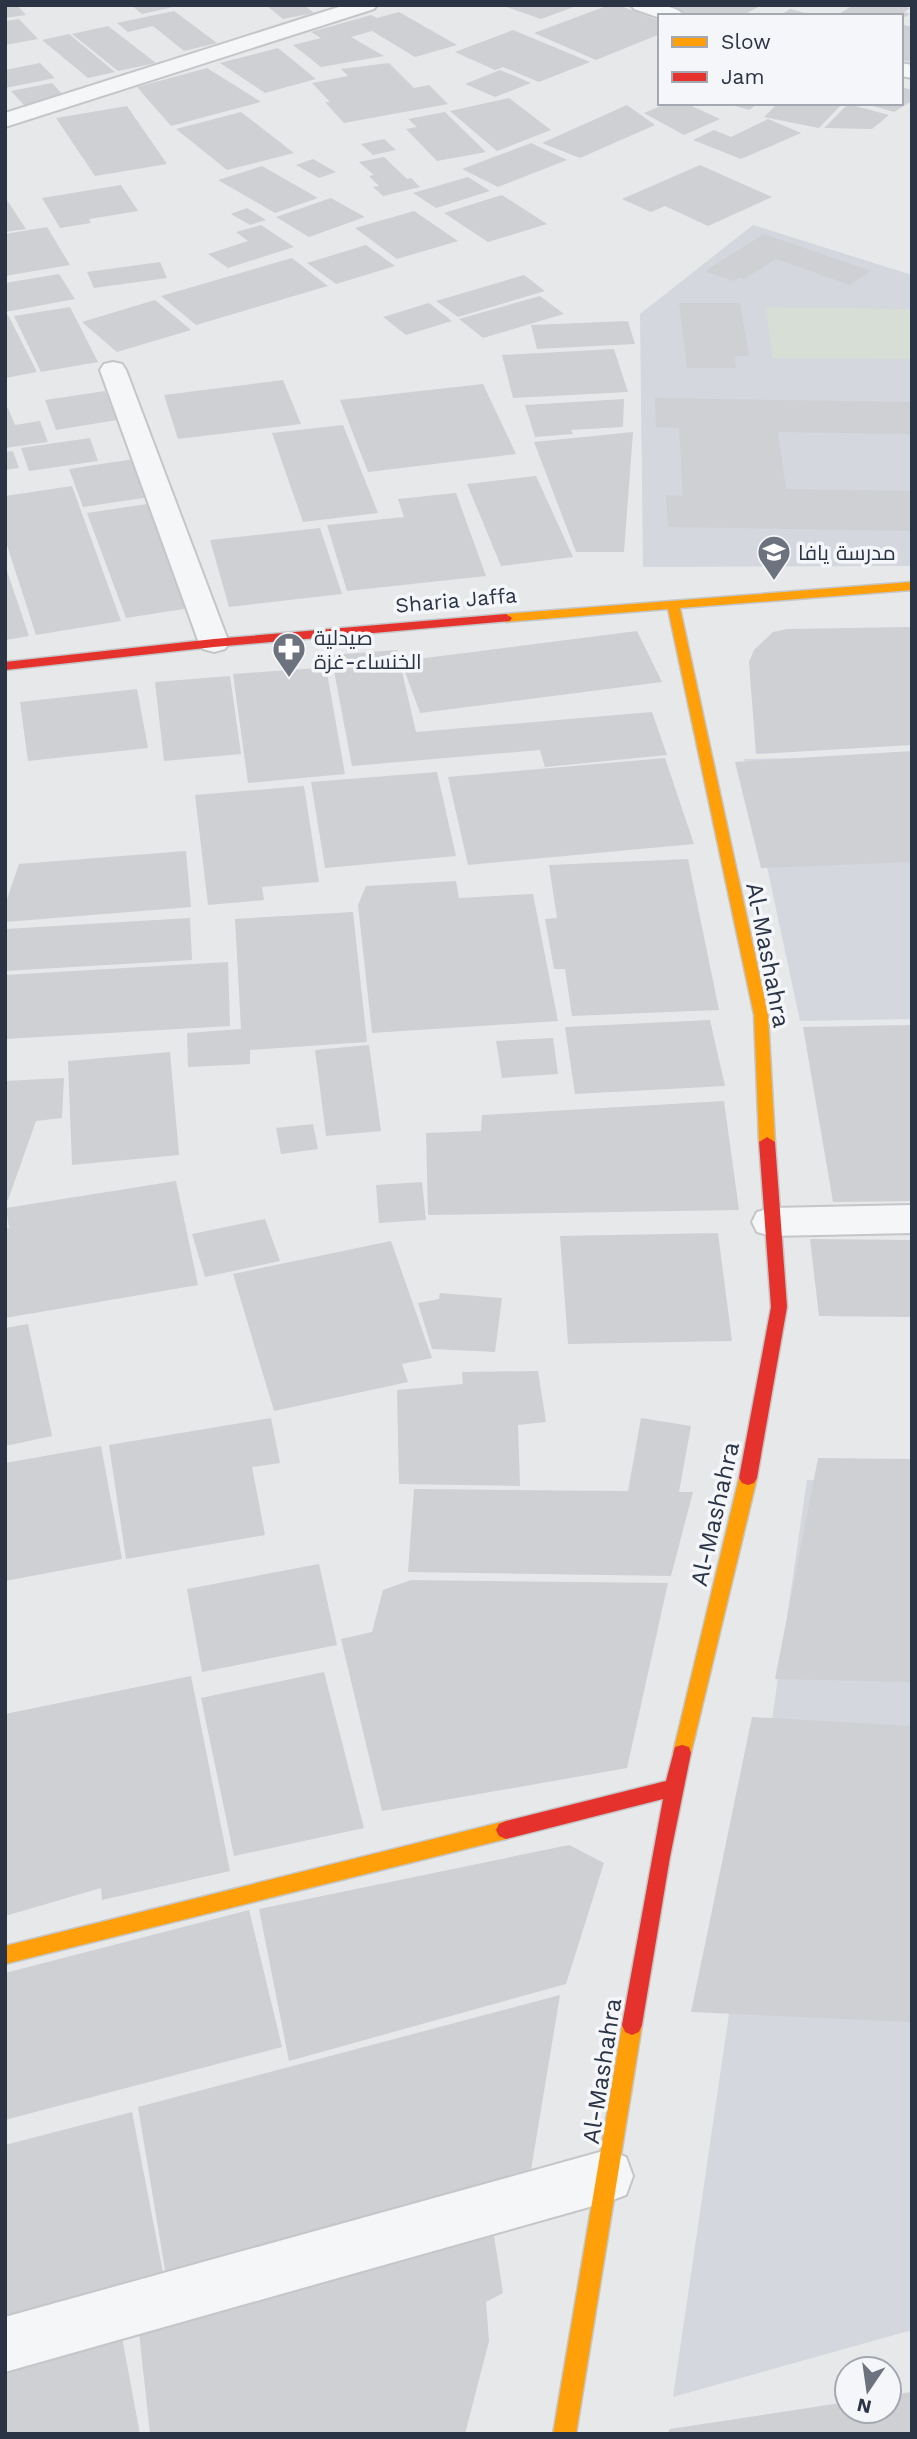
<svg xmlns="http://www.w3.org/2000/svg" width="917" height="2439" font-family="'Work Sans',Cairo,sans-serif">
	<rect width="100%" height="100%" fill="#e6e8ea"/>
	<path fill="#d4d7dd" d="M753 225 912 275V566L643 567 640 314Z
		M912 756V1019L800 1021 744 759Z
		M807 1480 912 1481V2330L673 2397Z"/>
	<path fill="#d6ded6" d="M766 307 912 309V359L772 358Z"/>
	<path fill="#ced0d3" d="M5 5H17L26 15 5 18Z
		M131 5H171L173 7 142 14Z
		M266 5H304L314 13 283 19Z
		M579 5 541 19 504 6V5Z
		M609 5H618L660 21V34L596 60 534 33Z
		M762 5 747 13 755 16H691L662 6Z
		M853 5H898L910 8 904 12 910 14 901 19V16H836Z
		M790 9 813 15 812 16H779Z
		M174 11 217 43 184 51 153 26 128 32 117 23Z
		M399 12 457 45 415 57 372 31 351 37 384 56 321 67 293 45 321 38 311 32 371 15 377 18Z
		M19 19 38 39 5 45V21Z
		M905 25 912 27V62L901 60V27Z
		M108 26 156 63 118 71 72 34Z
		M513 30 590 62 539 82 503 67 495 70 455 52Z
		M69 34 115 72 88 78 42 40Z
		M278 48 316 79 265 93 220 63Z
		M40 63 55 78 5 88V70Z
		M389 63 414 88 429 85 448 104 344 123 325 102H330L312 83 348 76 341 69Z
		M207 68 261 102 171 126 137 87Z
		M500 70 531 83 495 97 465 84Z
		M52 83 65 97 24 105 11 91Z
		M901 87 912 90V101L894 112 866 104 901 103Z
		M509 98 551 130 497 151 450 111Z
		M668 103H685L720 119 684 135 644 113Z
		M725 103H759L749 110Z
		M778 103H830L841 105 819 128 764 117Z
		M848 104 889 115 872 129 824 128Z
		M627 105 655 125 580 158 542 143Z
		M127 106 167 164 95 176 56 118Z
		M241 112 294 153 227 170 176 129Z
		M445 112 486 152 437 161 406 129 417 127 408 119Z
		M768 119 801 133 741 159 693 140 714 130 731 137Z
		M384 139 396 150 373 155 361 144Z
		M531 143 567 160 498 187 462 169Z
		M384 157 407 179 411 178 420 187 383 196 373 187 379 186 369 176 374 175 359 162Z
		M313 159 336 172 319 178 296 165Z
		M700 165 772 197 708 226 665 206 651 212 622 199Z
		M262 166 318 198 275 213 218 180Z
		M468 177 490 191 436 208 413 193Z
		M121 185 138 211 89 219 91 223 60 228 42 198Z
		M502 195 547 224 488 242 444 213Z
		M5 197 26 229 5 232Z
		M331 198 365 217 309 237 276 217Z
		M247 208 266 220 250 225 231 214Z
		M414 211 458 241 397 259 355 228Z
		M261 225 294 247 228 268 208 254 248 241 236 232Z
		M47 227 70 265 5 276V234Z
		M764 234 871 271 850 285 776 259 744 279 739 277 733 281 705 271Z
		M366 245 395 266 336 284 307 263Z
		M292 258 328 286 196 325 161 296Z
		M160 262 167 278 94 288 87 272Z
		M59 274 75 299 5 312V283Z
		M524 275 545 291 458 317 436 301Z
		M540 296 564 314 483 338 459 319Z
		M155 300 191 330 117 352 82 322Z
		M429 303 452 321 406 335 383 317Z
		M679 303H740L749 356H734L736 368H687Z
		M70 307 98 362 41 372 14 316Z
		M8 315 37 372 5 378V316Z
		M628 321 635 344 537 349 531 325Z
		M614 349 628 392 513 398 502 355Z
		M283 380 301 424 178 439 164 395Z
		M483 384 516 454 368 472 340 400Z
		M105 391 117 420 56 430 45 400Z
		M655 398 912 402V434L778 432 786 489 912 491V531L668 527 666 495 683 496 679 428 656 427Z
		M624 399 623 427 571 430 573 434 535 437 525 405Z
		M8 408 15 425 40 421 48 442 5 448V409Z
		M343 425 378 513 303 522 272 433Z
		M633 432 624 552H576L534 442Z
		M90 438 98 461 29 471 21 448Z
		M13 451 19 468 5 470V452Z
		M134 459 150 497 83 507 69 469Z
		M536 476 573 557 501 566 467 484Z
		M72 486 121 621 36 635 5 539V496Z
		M456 493 486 576 347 591 327 525 404 517 398 499Z
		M147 504 190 608 126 618 87 513Z
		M320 528 342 594 229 607 210 540Z
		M5 568H6L29 636 5 640Z
		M912 627V745L756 754 749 662 754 650 773 632 787 629Z
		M637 631 662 682 420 713 401 661Z
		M397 650 416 732 652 712 667 755 545 767 540 750 352 766 331 655Z
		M315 656H324L345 774 248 783 233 674 317 668Z
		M230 676 241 754 164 761 155 682Z
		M137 689 148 748 28 761 20 702Z
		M912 751V862L761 868 735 762Z
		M665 758 694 844 468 865 448 777Z
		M437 772 456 856 325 868 311 782Z
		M304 786 319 882 262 887 264 900 208 905 195 795Z
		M186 851 191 907 5 922V905L19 864Z
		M688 859 719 1010 572 1016 565 969H554L545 919 557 918 549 865Z
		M456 881 459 898 533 894 558 1021 372 1033 358 905 366 886Z
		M353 912 367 1042 250 1050V1064L188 1067 187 1033 241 1029 235 919Z
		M190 918 192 960 5 971V929Z
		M228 962 230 1026 5 1039V975Z
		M710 1020 725 1086 575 1094 565 1027Z
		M912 1025V1201L833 1202 803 1027Z
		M553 1038 558 1074 502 1078 496 1041Z
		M369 1045 381 1131 326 1136 315 1050Z
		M170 1052 179 1155 72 1165 68 1061Z
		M64 1078 62 1118 36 1121 8 1200H5V1081Z
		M724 1101 739 1210 428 1215 426 1133 481 1131 482 1115Z
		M313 1124 318 1149 281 1154 276 1128Z
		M176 1181 198 1285 5 1318V1229L9 1228 6 1208Z
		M422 1182 426 1220 379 1223 376 1185Z
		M265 1219 280 1261 205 1277 192 1234Z
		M718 1233 732 1341 568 1344 560 1236Z
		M810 1239 912 1240V1317L819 1316Z
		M391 1241 432 1358 402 1364 408 1382 274 1411 233 1274Z
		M440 1293 502 1298 495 1352 432 1349 418 1303 439 1299Z
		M28 1324 52 1436 5 1446V1328Z
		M538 1371 546 1422 518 1425 520 1486 399 1484 397 1390 463 1384 462 1372Z
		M271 1418 280 1463 252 1467 265 1535 126 1559 109 1445Z
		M641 1418 691 1426 679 1492H693L671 1576 408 1572 414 1489 628 1491Z
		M101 1446 122 1559 5 1581V1463Z
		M818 1458 912 1459V1682L775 1679Z
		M319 1564 337 1645 202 1672 187 1589Z
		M411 1580 668 1583 627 1768 382 1811 341 1639 372 1632 383 1590Z
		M324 1672 364 1828 234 1856 201 1698Z
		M191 1676 230 1871 102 1900 101 1888 5 1916V1714Z
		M752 1717 912 1726V2022L691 2012Z
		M569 1845 604 1863 566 1984 289 2061 259 1909Z
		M249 1910 282 2047 5 2120V1973Z
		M560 1995 530 2176 167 2282 138 2107Z
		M132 2112 165 2283 5 2326V2145Z
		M494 2236 503 2293 486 2302 489 2341 465 2434H150L138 2323Z
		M121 2332 140 2434H5V2365Z
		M912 2392V2434H667L670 2429 847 2402V2411H889V2395Z"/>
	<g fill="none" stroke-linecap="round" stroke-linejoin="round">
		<defs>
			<path id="lane" d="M113 362 122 364 126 370 229 643 225 649 214 652 203 649 199 643 100 370 104 364Z"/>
			<path id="street" d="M345 5H377L374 9 5 127V113Z
				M631 5C648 5 673 2 685 16H660V18L634 9Z
				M901 63 912 65V78L901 76Z
				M912 1205V1233L771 1236 757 1232 752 1222 757 1212 771 1208Z
				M607 2150 626 2157 633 2176 626 2195 607 2202 5 2372V2317Z"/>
			<path id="slow" d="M912 582V590L680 608 768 1015 775 1142 767 1147 759 1142 754 1015 668 609 506 622 500 618 506 614Z
				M748 1471 754 1473 757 1478 691 1753 689 1759 682 1761 675 1759 673 1753 739 1478 742 1473Z
				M506 1821 513 1824 516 1830 513 1836 506 1839 5 1964V1946Z
				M632 2015 639 2018 642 2025 576 2434H553L622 2025 625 2018Z"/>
			<path id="jam" d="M506 614 512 618 510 621 214 647 5 670V662L214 639Z
				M767 1137 775 1142 787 1307 757 1478 754 1483 748 1485 742 1483 739 1478 771 1307 759 1142Z
				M682 1745 689 1747 691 1753 670 1857 642 2025 639 2032 632 2035 625 2032 622 2025 663 1799 506 1839 499 1836 496 1830 499 1824 506 1821 666 1781 675 1747Z"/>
		</defs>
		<use href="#lane" stroke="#c4c6c8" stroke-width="4"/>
		<use href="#street" stroke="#c4c6c8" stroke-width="4"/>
		<use href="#slow" stroke="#c4c6c8" stroke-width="3"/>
		<use href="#jam" stroke="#c4c6c8" stroke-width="3"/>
		<use href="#lane" fill="#f5f6f7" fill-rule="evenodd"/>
		<use href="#street" fill="#f5f6f7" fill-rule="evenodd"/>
		<use href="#slow" fill="#ff9f0a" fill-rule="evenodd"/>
		<use href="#jam" fill="#e5322d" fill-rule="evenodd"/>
	</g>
	<defs>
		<symbol id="school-pin" viewBox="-11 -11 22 30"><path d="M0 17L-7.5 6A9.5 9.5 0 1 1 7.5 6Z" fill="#6c737f" stroke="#f4f6f9"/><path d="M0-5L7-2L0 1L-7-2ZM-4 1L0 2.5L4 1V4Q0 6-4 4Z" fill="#fff"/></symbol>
		<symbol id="pharmacy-pin" viewBox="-11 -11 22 30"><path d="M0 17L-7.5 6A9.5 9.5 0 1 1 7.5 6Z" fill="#6c737f" stroke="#f4f6f9"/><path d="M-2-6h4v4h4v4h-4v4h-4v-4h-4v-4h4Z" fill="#fff"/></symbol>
	</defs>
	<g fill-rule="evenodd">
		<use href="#school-pin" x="755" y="533" width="38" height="52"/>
		<use href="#pharmacy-pin" x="270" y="630" width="38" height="52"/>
	</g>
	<g text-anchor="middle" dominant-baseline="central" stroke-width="7" stroke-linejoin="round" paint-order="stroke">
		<g font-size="21" fill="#2b3445" stroke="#f4f6f9" text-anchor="start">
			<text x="798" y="552">مدرسة يافا</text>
			<text x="314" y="637">صيدلية<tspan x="314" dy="24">الخنساء-غزة</tspan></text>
		</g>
		<g font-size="21" fill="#2b3445" stroke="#f4f6f9">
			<text transform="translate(456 600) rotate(-5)">Sharia Jaffa</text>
		</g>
		<g font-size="24" fill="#2b3445" stroke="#f4f6f9">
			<text transform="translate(768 955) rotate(79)">Al-Mashahra</text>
			<text transform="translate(715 1514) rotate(-77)">Al-Mashahra</text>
			<text transform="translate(602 2071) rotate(-81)">Al-Mashahra</text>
		</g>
	</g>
	<rect width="917" height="2439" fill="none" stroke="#2b3445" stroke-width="14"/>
	<rect x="658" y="14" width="245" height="91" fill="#f4f6f9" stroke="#a4a8b1" stroke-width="2"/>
	<rect x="672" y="37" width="35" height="10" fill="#ff9f0a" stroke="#a4a8b1" stroke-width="2"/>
	<text x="721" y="49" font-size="21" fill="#2b3445">Slow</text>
	<rect x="672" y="72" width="35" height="10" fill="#e5322d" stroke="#a4a8b1" stroke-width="2"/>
	<text x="721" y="84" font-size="21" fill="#2b3445">Jam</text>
	<g transform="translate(868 2390) rotate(193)"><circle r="33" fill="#f4f6f9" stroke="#a4a8b1" stroke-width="2"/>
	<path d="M0-5L12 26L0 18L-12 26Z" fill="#6c737f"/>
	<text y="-10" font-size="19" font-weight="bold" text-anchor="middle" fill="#2b3445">N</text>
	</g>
</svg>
